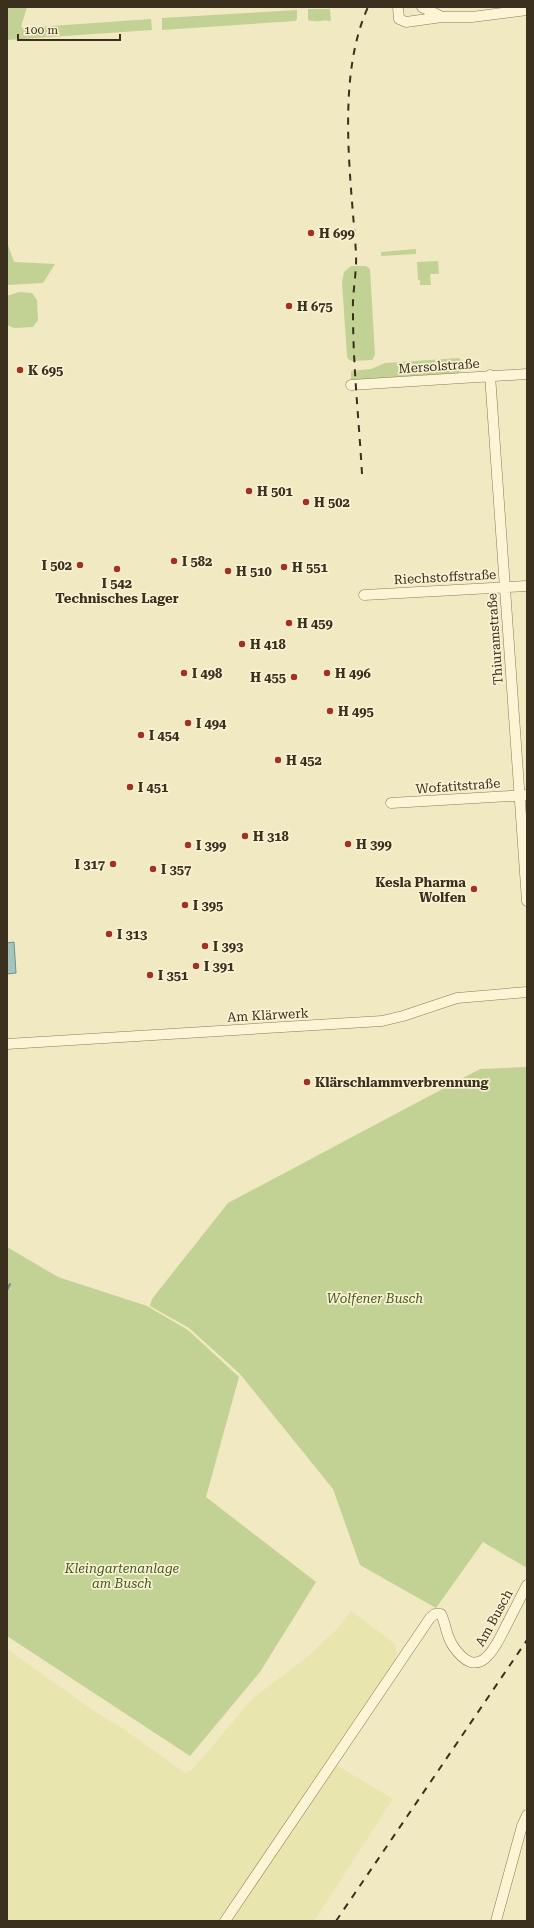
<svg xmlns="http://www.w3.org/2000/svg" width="534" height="1928" font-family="'Roboto Serif',serif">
	<rect width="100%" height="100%" fill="#f1e9c1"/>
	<path fill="#e8e6ae" d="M351 1611 395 1644 397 1652 395 1660 328 1760 393 1799 314 1921H7V1649L94 1711 122 1728 184 1772 192 1770 252 1699 306 1658 338 1628Z"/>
	<path fill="#c2d194" d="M7 7H27L21 27 23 28 151 19 152 30 7 40Z
		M308 9H330L331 21C323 19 317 23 308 20Z
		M297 10V19L295 21 162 30V18Z
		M7 242 14 262 55 264 43 283 7 285Z
		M416 249V254L381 256V252Z
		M438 261 439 274H430L431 285H420V280H418L417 262Z
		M351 266H366L370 269 375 355 372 360 352 361 348 359 347 356 342 282 344 272Z
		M19 292 32 293 37 300 38 320 33 327 14 328 7 325V296Z
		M459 358 462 361 461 371 458 373 351 380V371L371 369 385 363Z
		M527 1067V1568L483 1542 436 1608 360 1565 333 1489 240 1374 189 1328 150 1306 152 1299 228 1203 480 1069Z
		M7 1247 58 1277 147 1306 188 1330 239 1377 206 1497 316 1582 260 1672 190 1756 7 1636Z"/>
	<path fill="#a4c4be" stroke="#6a938e" d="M14 942 16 973 7 974V943Z"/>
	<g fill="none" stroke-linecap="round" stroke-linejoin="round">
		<path stroke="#6a938e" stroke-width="2" d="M7 1290 10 1284"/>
		<defs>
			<path id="minor" d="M398 7 399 19 406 22 442 17H472L527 10
				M422 7 442 17
				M490 375 527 901
				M351 385 527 374
				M364 595 527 586
				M391 803 527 795
				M7 1044 382 1021 403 1016 457 998 527 992
				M225 1921 430 1618 435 1614H441C446 1624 446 1636 453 1646 478 1682 493 1652 506 1626 513 1612 520 1599 527 1585
				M496 1921 522 1826 527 1815"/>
		</defs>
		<use href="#minor" stroke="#8d7a57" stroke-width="11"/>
		<use href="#minor" stroke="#fbf5d5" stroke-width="10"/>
		<path stroke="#3b2f1d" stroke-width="2" stroke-dasharray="7 7" stroke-linecap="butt" d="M362 474C359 420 353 367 353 313 352 293 357 273 356 253 351 177 336 78 368 7
			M336 1921 527 1640"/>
	</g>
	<g fill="#a13122" stroke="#f8f2d2" stroke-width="1.5">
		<circle cx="311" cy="233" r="4"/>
		<circle cx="289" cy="306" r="4"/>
		<circle cx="20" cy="370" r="4"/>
		<circle cx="249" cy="491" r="4"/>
		<circle cx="306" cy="502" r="4"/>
		<circle cx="174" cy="561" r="4"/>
		<circle cx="80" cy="565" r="4"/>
		<circle cx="284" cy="567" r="4"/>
		<circle cx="117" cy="569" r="4"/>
		<circle cx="228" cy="571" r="4"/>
		<circle cx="289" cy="623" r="4"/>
		<circle cx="242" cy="644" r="4"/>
		<circle cx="184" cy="673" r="4"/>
		<circle cx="327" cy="673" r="4"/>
		<circle cx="294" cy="677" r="4"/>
		<circle cx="330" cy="711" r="4"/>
		<circle cx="188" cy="723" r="4"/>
		<circle cx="141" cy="735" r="4"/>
		<circle cx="278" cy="760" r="4"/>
		<circle cx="130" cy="787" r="4"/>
		<circle cx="245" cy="836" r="4"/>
		<circle cx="348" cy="844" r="4"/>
		<circle cx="188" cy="845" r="4"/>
		<circle cx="113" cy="864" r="4"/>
		<circle cx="153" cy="869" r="4"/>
		<circle cx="474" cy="889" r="4"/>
		<circle cx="185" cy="905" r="4"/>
		<circle cx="109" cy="934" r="4"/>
		<circle cx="205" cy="946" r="4"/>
		<circle cx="196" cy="966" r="4"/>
		<circle cx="150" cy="975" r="4"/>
		<circle cx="307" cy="1082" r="4"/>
	</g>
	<g text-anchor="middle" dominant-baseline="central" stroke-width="3.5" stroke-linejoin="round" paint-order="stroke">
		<g font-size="13" font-weight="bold" fill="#3b2f1d" stroke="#f8f2d2" text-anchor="start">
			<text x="319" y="233">H 699</text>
			<text x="297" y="306">H 675</text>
			<text x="28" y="370">K 695</text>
			<text x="257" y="491">H 501</text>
			<text x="314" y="502">H 502</text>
			<text x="182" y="561">I 582</text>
			<text x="72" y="565" text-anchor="end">I 502</text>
			<text x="292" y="567">H 551</text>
			<text x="236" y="571">H 510</text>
			<text x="117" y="583" text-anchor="middle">I 542<tspan x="117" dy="15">Technisches Lager</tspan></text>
			<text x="297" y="623">H 459</text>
			<text x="250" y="644">H 418</text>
			<text x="192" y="673">I 498</text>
			<text x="335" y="673">H 496</text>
			<text x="286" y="677" text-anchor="end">H 455</text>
			<text x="338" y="711">H 495</text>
			<text x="196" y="723">I 494</text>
			<text x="149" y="735">I 454</text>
			<text x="286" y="760">H 452</text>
			<text x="138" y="787">I 451</text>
			<text x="253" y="836">H 318</text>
			<text x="356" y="844">H 399</text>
			<text x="196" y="845">I 399</text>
			<text x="105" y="864" text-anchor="end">I 317</text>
			<text x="161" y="869">I 357</text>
			<text x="466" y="882" text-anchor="end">Kesla Pharma<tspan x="466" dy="15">Wolfen</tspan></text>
			<text x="193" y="905">I 395</text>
			<text x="117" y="934">I 313</text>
			<text x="213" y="946">I 393</text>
			<text x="204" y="966">I 391</text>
			<text x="158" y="975">I 351</text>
			<text x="315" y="1082">Klärschlammverbrennung</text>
		</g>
		<g font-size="13" fill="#3b2f1d" stroke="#f8f2d2">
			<text transform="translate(439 366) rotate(-4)">Mersolstraße</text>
			<text transform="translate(445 577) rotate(-3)">Riechstoffstraße</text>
			<text transform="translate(495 639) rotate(-94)">Thiuramstraße</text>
			<text transform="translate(458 786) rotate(-4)">Wofatitstraße</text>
			<text transform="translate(268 1015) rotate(-3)">Am Klärwerk</text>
			<text transform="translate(494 1618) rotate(-61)">Am Busch</text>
		</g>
		<g font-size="13" font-style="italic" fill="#445921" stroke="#f8f2d2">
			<text x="375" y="1298">Wolfener Busch</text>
			<text x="122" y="1568">Kleingartenanlage<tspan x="122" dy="15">am Busch</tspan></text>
		</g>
	</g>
	<rect width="534" height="1928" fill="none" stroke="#3b2f1d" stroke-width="16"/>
	<path d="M18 34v6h102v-6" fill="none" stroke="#3b2f1d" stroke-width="2"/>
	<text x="24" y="34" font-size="12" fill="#3b2f1d" stroke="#f8f2d2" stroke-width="3" paint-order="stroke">100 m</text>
</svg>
